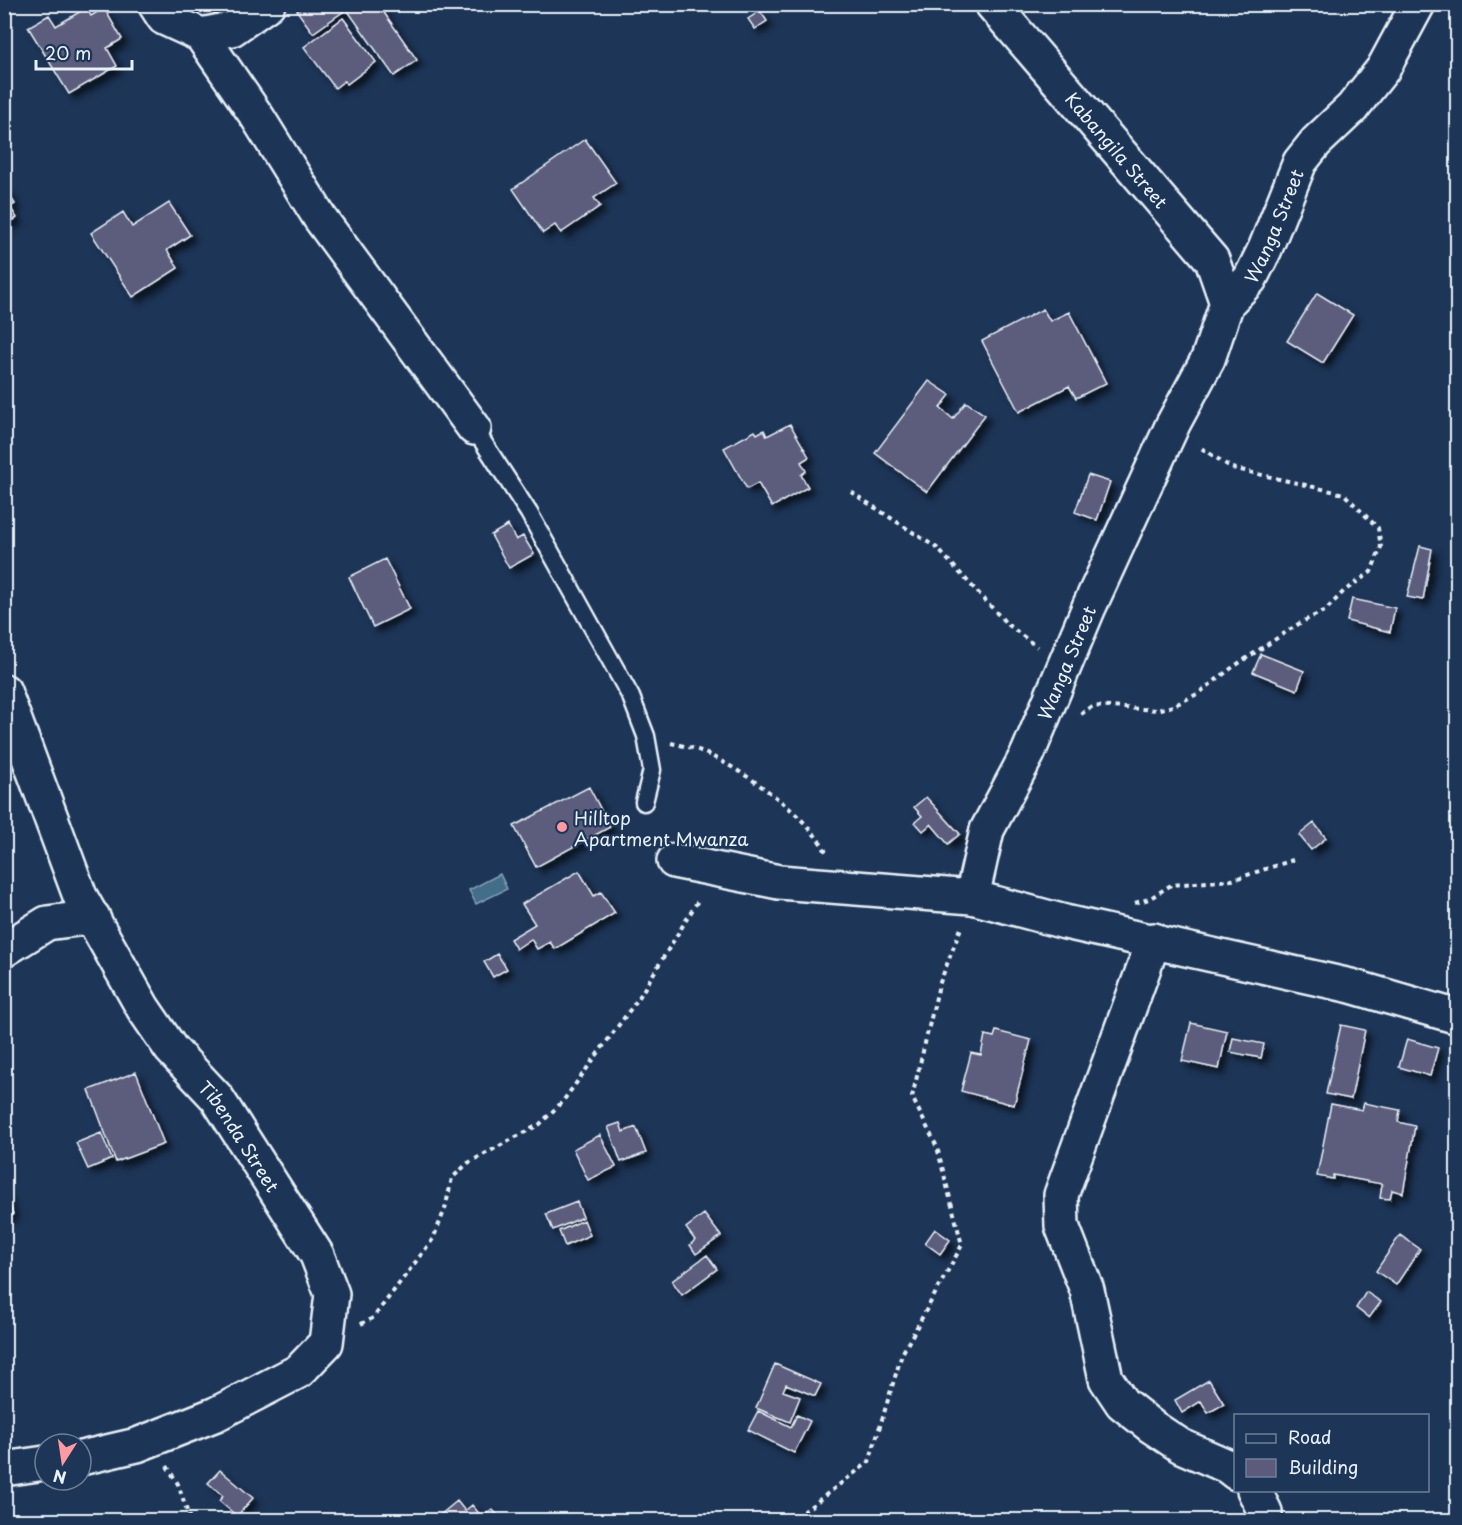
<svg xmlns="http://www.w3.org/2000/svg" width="1462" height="1525" font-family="'Playpen Sans',sans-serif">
	<defs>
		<filter id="shadow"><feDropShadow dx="5.5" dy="5.5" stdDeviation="3" flood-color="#0009"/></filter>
	</defs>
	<rect width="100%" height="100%" fill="#1d3557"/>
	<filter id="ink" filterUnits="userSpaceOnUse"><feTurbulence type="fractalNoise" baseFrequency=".0167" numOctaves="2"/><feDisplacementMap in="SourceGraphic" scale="12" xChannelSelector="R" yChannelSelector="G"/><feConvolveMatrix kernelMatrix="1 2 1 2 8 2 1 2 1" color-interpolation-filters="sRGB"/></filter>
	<g filter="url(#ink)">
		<path fill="#436e8a" stroke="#85a2b6" stroke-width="1.5" d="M500 874 507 889 476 904 469 890Z"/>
		<path fill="#5c5b7c" stroke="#e8f1f8" stroke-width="1.5" filter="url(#shadow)" d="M307 4H354L313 33 297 11Z
			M357 4H378L417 60 394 76 348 11Z
			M86 8 91 16 104 8 122 39 107 48 117 66 69 94 28 27 49 15 56 26Z
			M760 11 767 21 755 29 748 19Z
			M343 18 376 62 347 84 344 81 335 88 304 47Z
			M585 139 616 183 594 198 600 206 561 233 555 225 543 233 513 189Z
			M4 187 15 204 10 207 17 218 4 226Z
			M169 203 190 235 167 250 178 268 133 297 91 233 123 212 132 227Z
			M1317 293 1353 315 1323 363 1287 341Z
			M1043 309 1050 321 1069 312 1106 383 1076 398 1069 386 1019 412 982 341Z
			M929 381 950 395 940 408 953 419 966 402 985 415 927 492 875 453Z
			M790 424 809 457 801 462 806 471 801 475 808 487 772 507 758 483 747 489 724 448 755 431 757 434 764 430 767 436Z
			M1088 475 1110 482 1097 520 1075 512Z
			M508 525 516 540 523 536 534 554 509 568 491 535Z
			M1420 546 1432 549 1423 600 1407 597Z
			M385 559 410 609 373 627 349 577Z
			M1352 599 1395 608 1390 632 1347 621Z
			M1261 654 1304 671 1297 690 1253 672Z
			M589 787 610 827 536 867 514 826Z
			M926 797 960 834 948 844 931 824 923 831 915 822 922 816 914 807Z
			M1314 823 1326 838 1311 850 1299 835Z
			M579 871 594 896 601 892 615 913 555 949 550 942 537 949 531 939 516 949 510 939 535 924 522 904Z
			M497 954 507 969 493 977 484 962Z
			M1191 1023 1227 1031 1219 1069 1182 1061Z
			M1341 1025 1365 1030 1351 1099 1326 1094Z
			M996 1031 1031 1040 1014 1105 961 1091 971 1053 981 1055 985 1035 994 1037Z
			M1233 1038 1264 1044 1261 1058 1230 1052Z
			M1407 1039 1438 1048 1430 1076 1399 1067Z
			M136 1072 164 1144 116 1162 89 1090Z
			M1364 1103 1400 1110 1398 1122 1415 1126 1403 1193 1392 1190 1390 1199 1380 1198 1382 1184 1333 1175V1179L1317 1176 1331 1104 1362 1110Z
			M620 1123 623 1132 636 1127 646 1153 621 1162 608 1127Z
			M101 1133 112 1159 88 1169 76 1143Z
			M600 1135 616 1167 588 1180 573 1149Z
			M4 1189 13 1214 4 1217Z
			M577 1202 583 1217 553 1230 546 1214Z
			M704 1214 721 1236 696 1254 690 1245 695 1240 686 1228Z
			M584 1220 590 1235 565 1246 559 1231Z
			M935 1229 950 1240 940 1254 925 1243Z
			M1400 1235 1420 1249 1396 1285 1376 1271Z
			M707 1255 717 1269 682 1295 672 1281Z
			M1366 1292 1381 1302 1369 1318 1356 1308Z
			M775 1364 821 1384 815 1396 786 1384 783 1391 800 1397 790 1422 756 1408Z
			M1209 1380 1224 1404 1208 1413 1201 1401 1182 1413 1175 1400Z
			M758 1411 791 1427 797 1415 810 1421 794 1453 748 1430Z
			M220 1470 253 1498 237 1516 219 1501 223 1496 208 1483Z
			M457 1501 465 1511 472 1505 482 1517 492 1509 501 1519 434 1520Z"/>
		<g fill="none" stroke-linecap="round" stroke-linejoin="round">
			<defs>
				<path id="service" d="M474 428 529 513 631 697 646 736 652 770 644 802"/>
				<g id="minor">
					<path d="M155 4 164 18 201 35 258 118 320 218 474 428"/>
					<path id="s1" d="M992 4 1212 260 1227 303"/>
					<path d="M201 35 232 29 268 4"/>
					<path id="s2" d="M4 691 80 896 143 1008 171 1049 217 1098 317 1255 332 1294 326 1343 299 1371 216 1414 137 1445 81 1458"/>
					<path d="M674 861 779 882 972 897 1065 922 1351 986 1458 1017"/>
					<path id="s3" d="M972 897 987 830 1028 753 1089 607 1173 424 1208 359 1227 303 1250 279 1265 249 1300 162 1316 142 1352 108 1383 69 1418 4"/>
					<path d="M1154 940 1061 1195 1062 1226 1087 1290 1106 1379 1122 1403 1151 1426 1181 1446 1227 1466 1236 1473"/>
					<path d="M4 950 47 923 93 917"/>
					<path d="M4 1469 45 1463"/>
					<path d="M1254 1490 1265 1512V1520"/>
				</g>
			</defs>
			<use href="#service" stroke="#e8f1f8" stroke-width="21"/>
			<use href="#minor" stroke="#e8f1f8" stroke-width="38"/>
			<path stroke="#e8f1f8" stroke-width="4" stroke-dasharray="4.5 4.5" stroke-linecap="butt" d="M851 492 937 548 1006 623 1037 647
				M1081 714 1093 706 1157 710 1173 706 1199 693 1233 667 1300 623 1326 610 1344 591 1371 572 1381 547 1378 528 1344 494 1232 468 1198 446
				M671 743C683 746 696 748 707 754 746 772 808 815 827 854
				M1135 903 1149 899 1171 885 1232 880 1293 860
				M361 1324 373 1318 433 1239 445 1209 452 1178 468 1163 540 1124 563 1101 638 999 699 899
				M167 1466 178 1484 190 1520
				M799 1520 802 1513 869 1462 902 1354 962 1245 937 1147 912 1097 939 985 961 928"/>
			<use href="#service" stroke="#1d3557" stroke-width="16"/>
			<use href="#minor" stroke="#1d3557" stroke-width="33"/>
		</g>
	</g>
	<circle fill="#ff9aa2" stroke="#1d3557" stroke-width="2" cx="562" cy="827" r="6"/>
	<g text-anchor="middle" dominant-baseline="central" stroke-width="4.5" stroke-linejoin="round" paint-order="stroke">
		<g font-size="18" fill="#e8f1f8" stroke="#1d3557">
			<text stroke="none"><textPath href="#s1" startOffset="192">Kabangila Street</textPath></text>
			<text stroke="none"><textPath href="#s3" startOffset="740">Wanga Street</textPath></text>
			<text stroke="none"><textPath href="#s3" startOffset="254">Wanga Street</textPath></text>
			<text stroke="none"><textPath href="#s2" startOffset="508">Tibenda Street</textPath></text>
		</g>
		<g font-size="18" fill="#e8f1f8" stroke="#1d3557" text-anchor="start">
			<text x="574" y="817">Hilltop<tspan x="574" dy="21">Apartment Mwanza</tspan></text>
		</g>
	</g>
	<rect width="1462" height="1525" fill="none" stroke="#1d3557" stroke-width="24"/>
	<rect x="12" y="12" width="1438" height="1501" fill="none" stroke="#e8f1f8" stroke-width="2" filter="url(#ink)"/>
	<rect x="1234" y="1414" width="195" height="78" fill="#1d3557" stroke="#6e8097" stroke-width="1.5"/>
	<rect x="1246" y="1434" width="30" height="9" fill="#1d3557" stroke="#6e8097" stroke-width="1.5"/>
	<text x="1288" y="1444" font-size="18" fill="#e8f1f8">Road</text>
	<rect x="1246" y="1459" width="30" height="18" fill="#5c5b7c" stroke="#6e8097" stroke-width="1.5"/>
	<text x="1288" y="1474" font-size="18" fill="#e8f1f8">Building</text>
	<g transform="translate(63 1462) rotate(192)"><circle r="28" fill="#1d3557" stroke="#6e8097" stroke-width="1.5"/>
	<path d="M0-4.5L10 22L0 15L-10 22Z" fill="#ff9aa2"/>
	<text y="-9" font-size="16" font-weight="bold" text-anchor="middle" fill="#e8f1f8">N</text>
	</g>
	<path d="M36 60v9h96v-9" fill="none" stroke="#e8f1f8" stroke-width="3"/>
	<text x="45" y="60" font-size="18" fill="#e8f1f8" stroke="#1d3557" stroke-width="4.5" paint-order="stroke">20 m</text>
</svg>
